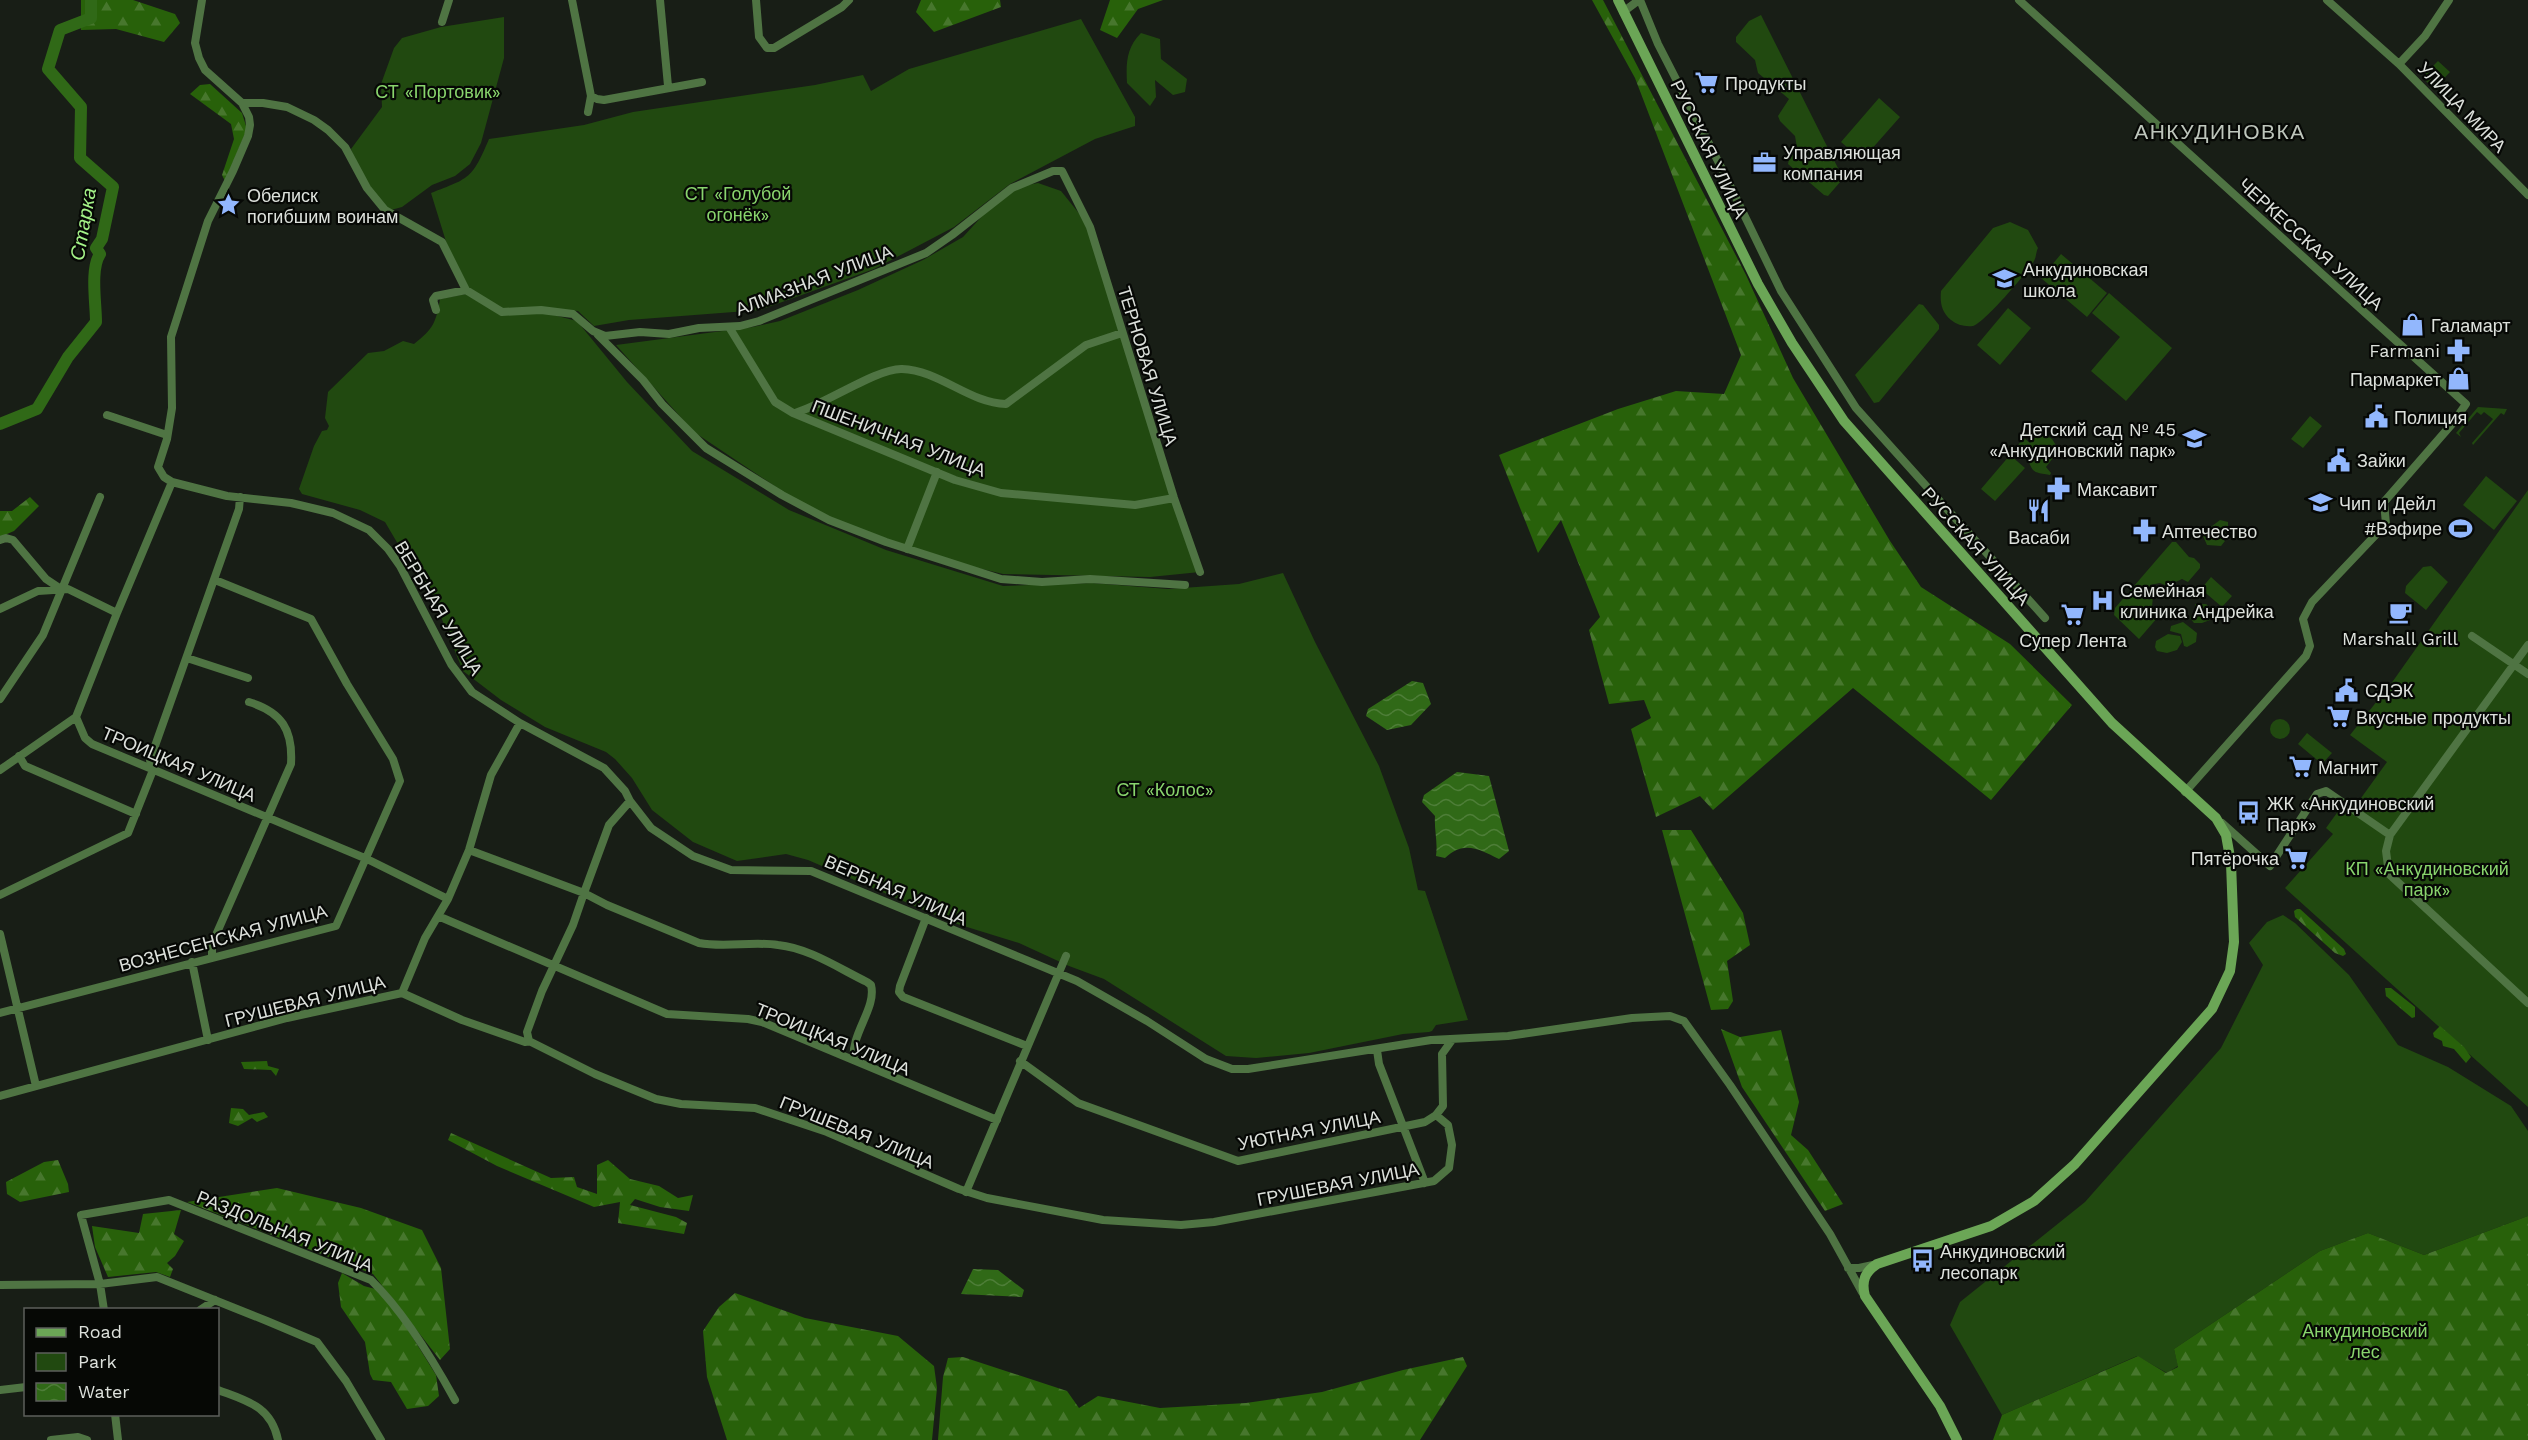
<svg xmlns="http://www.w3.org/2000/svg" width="2528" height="1440" font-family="'Work Sans',sans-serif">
	<defs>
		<pattern id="forest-firs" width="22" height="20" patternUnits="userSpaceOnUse" patternTransform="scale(1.5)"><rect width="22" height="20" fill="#28610a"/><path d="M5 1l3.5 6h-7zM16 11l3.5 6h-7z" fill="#47772d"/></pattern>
		<pattern id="water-waves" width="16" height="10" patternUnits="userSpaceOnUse" patternTransform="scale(1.5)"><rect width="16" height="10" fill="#306917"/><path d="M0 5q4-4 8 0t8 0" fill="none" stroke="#4e7e38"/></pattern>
	</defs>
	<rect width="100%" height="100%" fill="#181e16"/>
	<path fill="#214910" d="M1761 15 1842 176 1841 181 1828 196 1824 195 1788 164 1789 159 1797 148 1795 136 1780 121 1778 116 1789 99 1758 73 1755 60 1736 42V37L1749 21Z
		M504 17V58L481 143 470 164 455 176 432 185 402 207 391 210C372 199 358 170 351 149L382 107 381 84 394 48 402 38 441 27Z
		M1081 19 1135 117V126L1095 139 1010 184 954 227 874 269 760 310 629 320 594 326 578 311 543 308 498 309 468 288 448 248 431 193C470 178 472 179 489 139L584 125 633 112 815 85 863 75 871 91 909 69Z
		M1141 33 1160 39 1161 59 1187 79 1185 92 1173 95 1155 80 1156 97 1150 106 1127 83C1126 64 1126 48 1141 33Z
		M2438 61 2450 72 2434 89 2422 77Z
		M1879 98 1900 117 1862 160 1841 142Z
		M1038 183 1061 191 1090 227 1200 572 1150 577 1003 574 957 563 872 534 806 507 694 432 616 345 753 327 780 321 858 290 923 260 963 237 995 202 1023 186Z
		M2010 222 2028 230 2038 248C2036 252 2036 258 2034 261 2028 272 1983 324 1973 326 1965 327 1957 325 1951 320 1941 312 1940 302 1941 291L1993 228Z
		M2061 254 2107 293 2087 317 2041 278Z
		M2109 293 2172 348 2126 401 2091 371 2120 337 2092 313Z
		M466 294 499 314 546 313 577 321 627 382 692 451 789 510 886 550 1003 586 1092 583 1168 589 1239 584 1283 573 1315 642 1379 766 1409 848 1418 890 1425 891 1468 1020 1436 1025 1432 1031 1429 1032 1403 1034 1309 1053 1256 1058 1226 1056 1104 979 1069 966 1019 943 954 923 808 860 786 854 737 861 693 842 652 810 632 778 615 759 606 752 545 727 501 700 463 671 441 617 385 522 360 510 302 494 299 489 314 446 322 431 327 430 329 426 325 418 328 392 368 353 384 351 403 341 414 344C433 329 436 323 440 299Z
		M1919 304 1923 305 1939 325V329L1879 402 1874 403 1855 375Z
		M2008 308 2031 328 2000 365 1977 345Z
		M2478 407 2507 409 2504 415 2501 413 2473 445 2472 443 2493 419 2484 412 2481 415 2477 412 2459 433 2461 437 2456 433Z
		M2310 416 2322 426 2303 448 2291 439Z
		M2040 432 2052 439 2059 450 2046 467 2051 473 2050 475C2031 472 2034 473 2026 456L2012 452 2024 438 2030 443Z
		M2010 455 2025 468 1995 501 1981 489Z
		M2486 476 2517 501 2494 530 2463 505Z
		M2528 490V1107L2285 888 2333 834 2326 828 2347 799 2356 805 2387 762 2350 735 2393 681Z
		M2220 520 2228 522V530L2221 538 2225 541 2221 546 2207 545 2203 536 2204 532Z
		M2172 542H2176L2189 557 2194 558 2200 564V568L2188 582 2182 579 2167 586 2160 583 2150 585 2149 592 2153 596 2152 607 2158 617 2139 639 2114 615 2115 608Z
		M2431 566 2448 582 2426 610 2405 593 2406 586 2423 567Z
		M2211 577 2232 596 2222 607 2201 589Z
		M2195 604H2206L2212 609 2210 620 2202 623H2194L2190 618 2196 611Z
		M2183 622 2197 633 2196 642 2187 647 2184 646 2181 634 2170 631 2171 626Z
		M2168 634 2180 636 2182 642 2177 650 2167 653 2157 651 2155 647 2156 641Z
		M2270 729a10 10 0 1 1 20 0a10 10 0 1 1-20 0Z
		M2307 733 2332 753 2322 764 2298 744Z
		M2283 915 2295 923 2349 975 2398 1045 2448 1067 2511 1106 2528 1131V1216L2424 1255 2368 1233 2320 1251 2174 1349 2178 1366 2167 1373 2137 1356 2002 1415 1950 1325 1960 1302 2085 1202 2221 1048 2263 965 2249 943 2267 922Z"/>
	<path fill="url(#forest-firs)" d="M81 0H133L175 14 180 23 164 42 116 29 81 30Z
		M921 0H1000L1001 7 934 32 916 12Z
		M1110 0H1163L1138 9 1117 38 1100 30Z
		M1592 0H1603L1746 275 1793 378 1890 541 1921 587 2010 644 2072 705 1991 800 1853 688 1713 810 1700 796 1656 817 1631 729 1651 718 1644 700 1609 704 1589 630 1600 617 1561 520 1538 553 1499 455 1618 409 1676 391 1724 394 1741 355 1635 78Z
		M210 84 242 113 247 129 225 181 222 175 234 139 231 124 190 94 200 85Z
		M30 497 39 506 14 531 0 537V511H12Z
		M1662 830H1691L1743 913 1750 945 1727 961 1733 1001 1728 1009 1711 1010Z
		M2297 909H2300L2344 949 2346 954 2343 956 2335 953 2295 917 2294 911Z
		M2385 988H2391L2415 1007V1017L2412 1018 2386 996Z
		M2440 1026 2464 1047 2471 1057 2466 1063 2454 1049 2443 1046 2442 1041 2434 1037 2433 1033Z
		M1721 1029 1740 1037 1781 1030 1799 1102 1791 1135 1808 1150 1843 1204 1825 1211 1742 1087Z
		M267 1061 268 1066 279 1069 276 1076 271 1070 244 1069 241 1062Z
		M231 1108 243 1109 249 1115 264 1112 268 1117 257 1122 252 1118 238 1126 229 1123Z
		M451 1133 551 1178 574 1177 577 1187 597 1194V1165L608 1160 630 1179 659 1186 678 1198 693 1195 689 1211 660 1207 635 1199 630 1205 676 1217 687 1223 684 1234 618 1223 620 1202 594 1207 497 1166 448 1140Z
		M58 1160 68 1184 69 1192 20 1202 7 1194 6 1182 44 1162Z
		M277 1188 361 1208 422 1230 441 1268 450 1349 440 1360 373 1274 187 1202Z
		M181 1210 174 1234 184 1241 175 1256 167 1263 173 1269 170 1277 156 1272 108 1277 95 1247 92 1226 139 1233 143 1214Z
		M2528 1216V1440H1993L2002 1415 2138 1356 2166 1373 2178 1367 2174 1349 2320 1251 2368 1233 2424 1255Z
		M342 1273 364 1286 379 1290 400 1317 436 1375 439 1396 428 1406 407 1409 391 1382 373 1380 370 1374 365 1342 341 1307 338 1283Z
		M735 1293 805 1318 898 1336 934 1366 937 1388 932 1440H727L707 1377 703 1331 719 1307Z
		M963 1357 1067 1391 1079 1408 1098 1396 1160 1408 1246 1403 1322 1392 1403 1370 1463 1357 1467 1366 1420 1440H938L943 1377 948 1358Z"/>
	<path fill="url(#water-waves)" d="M1412 681 1423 683 1431 704 1411 725 1387 730 1366 716 1368 709Z
		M1457 772 1489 776 1509 851 1499 859C1479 849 1464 840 1445 858L1436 856C1438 842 1434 830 1435 816L1422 802 1424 795Z
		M973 1269 998 1270 1024 1290 1022 1297 961 1294Z"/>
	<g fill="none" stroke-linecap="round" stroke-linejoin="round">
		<path stroke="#306917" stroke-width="12" d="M0 424 37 409 68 357 96 322C96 303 90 269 100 254L96 248 102 239 113 187 80 158 81 107 48 69 60 30 91 18V0"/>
		<path stroke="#4f7443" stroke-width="8" d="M202 0 195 43 199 58 205 70 242 103 249 117 250 125 248 136 233 171 208 221 171 337 172 408 167 439 158 467 164 477 172 482 227 496 291 503 333 513 369 530 388 549 400 566 451 664 472 692 520 723 604 768 625 791 630 801 651 828 693 856 731 870 811 871 1077 981 1147 1021 1206 1059 1232 1069H1248L1431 1040 1508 1036 1632 1018 1670 1016 1684 1021 1730 1085 1830 1234 1862 1292
			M572 0 591 96 588 112
			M660 0 668 86
			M756 0 759 37 767 48H774L842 7 849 0
			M1640 0 1658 44 1721 167 1781 291 1856 408 2045 618
			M2019 0 2466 404 2452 424 2384 502 2386 524 2312 602 2303 619 2310 646 2306 656 2185 792
			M2327 0 2399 64 2528 195
			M1623 12 1639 0
			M442 22 449 0
			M2399 64 2425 36 2449 0
			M591 96 597 99 604 100 702 82
			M242 103H263L287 107 314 120 328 130 345 147 367 188 385 210 442 242 466 290 436 296 433 300 436 310
			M466 290 502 312 541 310 573 314 593 331 605 336 640 332 669 334 699 328 740 326 759 321 926 253 952 235 1012 188 1053 171H1062L1090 227 1174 498 1200 572
			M729 327 775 402 793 413 955 480 1001 493 1135 505 1174 498
			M598 335 643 380 662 404 706 448 782 495 829 520 886 542 1001 579 1042 582 1090 579 1185 585
			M795 413C824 405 877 368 902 369 939 370 969 403 1006 404L1086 345 1122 333
			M107 415 167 435
			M172 482 117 613 76 717 85 738 92 744 367 859 448 899
			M0 540 6 538 13 540 46 579 61 589
			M907 549 937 472
			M0 609 38 591 68 589 117 613
			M2472 636 2528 674
			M2528 645 2390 835 2386 851 2389 874 2528 1003
			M187 658 248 678
			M0 699 43 635 100 497
			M19 756 25 766 136 814
			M0 770 76 717
			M2222 823 2270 866 2317 794 2326 791 2390 835
			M469 850 584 893 609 825 630 801
			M0 895 128 833 153 770 150 760 239 509 240 497
			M438 916 667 1014 748 1019 762 1022 997 1120
			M926 918 900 986 899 992 903 997 1027 1046
			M0 934 36 1086
			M212 956V944L291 764C293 730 282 712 249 702
			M192 962 208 1040
			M402 993 425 938 448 899 469 850 491 775 520 723
			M0 1013 336 926 400 781 393 759 347 684 311 619 215 580
			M529 1041 527 1032 542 991 573 925 584 893 607 905 699 943C725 948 752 941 778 945 809 948 840 969 867 982L871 985C877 1008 850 1034 854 1060
			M1377 1050 1379 1064 1425 1183
			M1020 1061 1078 1103 1238 1161 1425 1122 1436 1115 1443 1106 1442 1054 1452 1040
			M0 1096 287 1018 402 993 462 1020 525 1042 529 1041 595 1074 656 1099 681 1104 755 1108 827 1132 959 1189 987 1198 1103 1220 1181 1225 1214 1222 1434 1181 1449 1168 1452 1145 1448 1125 1436 1115
			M966 1192 1066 956
			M1848 1268H1859L1873 1265
			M0 1285 100 1284 157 1277 267 1321 317 1342 346 1381 381 1440
			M104 1310 100 1284 81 1215 169 1200 371 1280C404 1312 433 1360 455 1400
			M200 1310 215 1300
			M0 1390 26 1387
			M218 1390C247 1401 271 1406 278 1440
			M115 1414 118 1440
			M51 1440 78 1437 87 1440"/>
		<path stroke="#6ba656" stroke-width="10" d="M1618 0 1758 284 1792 343 1844 421 2112 723 2216 818 2226 835 2231 863 2234 942 2230 971 2212 1009 2075 1164 2034 1201 1991 1226 1877 1264C1865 1272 1861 1281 1865 1296L1940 1406 1957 1440"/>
	</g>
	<defs>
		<symbol id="supermarket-bare" viewBox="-9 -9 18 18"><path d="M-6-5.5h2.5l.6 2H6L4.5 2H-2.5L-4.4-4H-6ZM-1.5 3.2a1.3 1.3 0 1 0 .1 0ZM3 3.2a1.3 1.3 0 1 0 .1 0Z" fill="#92b7fd" stroke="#060805" stroke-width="2.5" paint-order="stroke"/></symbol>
		<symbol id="office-bare" viewBox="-9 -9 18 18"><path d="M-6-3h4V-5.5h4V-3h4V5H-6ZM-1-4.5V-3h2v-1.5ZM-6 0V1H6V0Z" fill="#92b7fd" stroke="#060805" stroke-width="2.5" paint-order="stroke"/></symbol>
		<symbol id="sight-bare" viewBox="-9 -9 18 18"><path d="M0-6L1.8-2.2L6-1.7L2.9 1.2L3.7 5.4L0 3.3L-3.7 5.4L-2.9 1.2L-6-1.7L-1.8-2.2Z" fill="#92b7fd" stroke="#060805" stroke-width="2.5" paint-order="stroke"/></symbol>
		<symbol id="school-bare" viewBox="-9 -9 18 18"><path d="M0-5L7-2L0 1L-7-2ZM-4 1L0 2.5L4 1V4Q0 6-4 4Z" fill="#92b7fd" stroke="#060805" stroke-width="2.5" paint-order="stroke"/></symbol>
		<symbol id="shop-bare" viewBox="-9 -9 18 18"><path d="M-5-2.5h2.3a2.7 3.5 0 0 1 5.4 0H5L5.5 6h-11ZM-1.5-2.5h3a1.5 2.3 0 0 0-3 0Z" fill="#92b7fd" stroke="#060805" stroke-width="2.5" paint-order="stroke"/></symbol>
		<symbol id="pharmacy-bare" viewBox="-9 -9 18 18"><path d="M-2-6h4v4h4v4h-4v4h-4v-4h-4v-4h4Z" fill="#92b7fd" stroke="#060805" stroke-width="2.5" paint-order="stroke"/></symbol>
		<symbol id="civic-bare" viewBox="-9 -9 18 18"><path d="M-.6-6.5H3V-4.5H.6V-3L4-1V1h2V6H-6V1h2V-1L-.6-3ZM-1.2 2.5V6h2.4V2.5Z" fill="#92b7fd" stroke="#060805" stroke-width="2.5" paint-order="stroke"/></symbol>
		<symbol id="restaurant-bare" viewBox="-9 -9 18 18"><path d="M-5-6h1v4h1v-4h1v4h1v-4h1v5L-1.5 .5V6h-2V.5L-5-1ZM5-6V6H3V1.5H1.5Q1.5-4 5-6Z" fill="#92b7fd" stroke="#060805" stroke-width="2.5" paint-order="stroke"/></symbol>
		<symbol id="stadium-bare" viewBox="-9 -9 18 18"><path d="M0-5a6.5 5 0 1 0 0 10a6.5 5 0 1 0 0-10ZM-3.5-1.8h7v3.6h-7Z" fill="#92b7fd" stroke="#060805" stroke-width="2.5" paint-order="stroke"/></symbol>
		<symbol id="hospital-bare" viewBox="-9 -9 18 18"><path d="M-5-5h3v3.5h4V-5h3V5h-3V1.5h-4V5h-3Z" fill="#92b7fd" stroke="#060805" stroke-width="2.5" paint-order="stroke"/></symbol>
		<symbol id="cafe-bare" viewBox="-9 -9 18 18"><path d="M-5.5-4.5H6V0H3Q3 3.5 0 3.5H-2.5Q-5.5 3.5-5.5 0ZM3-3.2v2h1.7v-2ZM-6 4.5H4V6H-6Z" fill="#92b7fd" stroke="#060805" stroke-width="2.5" paint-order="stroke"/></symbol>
		<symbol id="bus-bare" viewBox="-9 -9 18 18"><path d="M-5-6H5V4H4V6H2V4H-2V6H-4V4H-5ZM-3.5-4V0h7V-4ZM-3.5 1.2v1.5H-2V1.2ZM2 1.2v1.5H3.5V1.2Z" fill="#92b7fd" stroke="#060805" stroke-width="2.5" paint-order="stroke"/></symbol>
	</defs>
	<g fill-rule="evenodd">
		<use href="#supermarket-bare" x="1690" y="66" width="33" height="33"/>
		<use href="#office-bare" x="1748" y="146" width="33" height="33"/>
		<use href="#sight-bare" x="212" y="188" width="33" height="33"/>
		<use href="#school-bare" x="1988" y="262" width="33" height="33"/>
		<use href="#shop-bare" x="2396" y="308" width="33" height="33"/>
		<use href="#pharmacy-bare" x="2442" y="334" width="33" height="33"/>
		<use href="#shop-bare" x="2442" y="362" width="33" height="33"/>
		<use href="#civic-bare" x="2360" y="400" width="33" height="33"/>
		<use href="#school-bare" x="2178" y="422" width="33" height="33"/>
		<use href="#civic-bare" x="2322" y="444" width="33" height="33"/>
		<use href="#pharmacy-bare" x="2042" y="472" width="33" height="33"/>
		<use href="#school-bare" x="2304" y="486" width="33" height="33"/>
		<use href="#restaurant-bare" x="2022" y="494" width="33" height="33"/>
		<use href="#stadium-bare" x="2444" y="512" width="33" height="33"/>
		<use href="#pharmacy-bare" x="2128" y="514" width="33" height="33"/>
		<use href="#hospital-bare" x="2086" y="584" width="33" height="33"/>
		<use href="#cafe-bare" x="2384" y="596" width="33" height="33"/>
		<use href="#supermarket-bare" x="2056" y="598" width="33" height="33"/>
		<use href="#civic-bare" x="2330" y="674" width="33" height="33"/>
		<use href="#supermarket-bare" x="2322" y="700" width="33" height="33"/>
		<use href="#supermarket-bare" x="2284" y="750" width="33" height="33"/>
		<use href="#bus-bare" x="2232" y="796" width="33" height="33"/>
		<use href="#supermarket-bare" x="2280" y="842" width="33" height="33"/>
		<use href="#bus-bare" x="1906" y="1244" width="33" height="33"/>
	</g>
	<g text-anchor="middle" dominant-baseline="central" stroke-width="4.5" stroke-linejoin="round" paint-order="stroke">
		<g font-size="18" fill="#dde1dc" stroke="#060805" text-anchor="start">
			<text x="1725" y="83">Продукты</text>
			<text x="1783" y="152">Управляющая<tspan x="1783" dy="21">компания</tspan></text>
			<text x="247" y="195">Обелиск<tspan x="247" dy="21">погибшим воинам</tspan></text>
			<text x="2023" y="269">Анкудиновская<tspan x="2023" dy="21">школа</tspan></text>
			<text x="2431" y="325">Галамарт</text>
			<text x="2440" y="350" text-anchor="end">Farmani</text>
			<text x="2441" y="379" text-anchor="end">Пармаркет</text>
			<text x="2394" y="417">Полиция</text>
			<text x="2176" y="429" text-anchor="end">Детский сад № 45<tspan x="2176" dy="21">«Анкудиновский парк»</tspan></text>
			<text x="2357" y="460">Зайки</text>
			<text x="2077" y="489">Максавит</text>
			<text x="2339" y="503">Чип и Дейл</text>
			<text x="2442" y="528" text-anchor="end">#Вэфире</text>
			<text x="2162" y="531">Аптечество</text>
			<text x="2039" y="537" text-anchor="middle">Васаби</text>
			<text x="2120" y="590">Семейная<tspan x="2120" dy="21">клиника Андрейка</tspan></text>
			<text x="2400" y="638" text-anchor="middle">Marshall Grill</text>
			<text x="2073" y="640" text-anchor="middle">Супер Лента</text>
			<text x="2365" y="690">СДЭК</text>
			<text x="2356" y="717">Вкусные продукты</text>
			<text x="2318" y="767">Магнит</text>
			<text x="2267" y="803">ЖК «Анкудиновский<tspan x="2267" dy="21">Парк»</tspan></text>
			<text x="2279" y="858" text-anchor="end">Пятёрочка</text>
			<text x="1940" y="1251">Анкудиновский<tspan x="1940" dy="21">лесопарк</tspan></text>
		</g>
		<g font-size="18" fill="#89d56d" stroke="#060805">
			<text x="438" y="91">СТ «Портовик»</text>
			<text x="738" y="193">СТ «Голубой<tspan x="738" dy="21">огонёк»</tspan></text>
			<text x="1165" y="789">СТ «Колос»</text>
			<text x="2427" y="868">КП «Анкудиновский<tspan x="2427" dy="21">парк»</tspan></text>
			<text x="2365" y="1330">Анкудиновский<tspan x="2365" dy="21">лес</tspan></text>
		</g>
		<g font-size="18" fill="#dde1dc" stroke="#060805">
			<text transform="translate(2462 107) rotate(46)">УЛИЦА МИРА</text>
			<text transform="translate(1709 149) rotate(64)">РУССКАЯ УЛИЦА</text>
			<text transform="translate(2311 244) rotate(42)">ЧЕРКЕССКАЯ УЛИЦА</text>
			<text transform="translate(814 280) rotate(-21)">АЛМАЗНАЯ УЛИЦА</text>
			<text transform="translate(1148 366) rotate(73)">ТЕРНОВАЯ УЛИЦА</text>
			<text transform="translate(899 438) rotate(21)">ПШЕНИЧНАЯ УЛИЦА</text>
			<text transform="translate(1976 546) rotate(48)">РУССКАЯ УЛИЦА</text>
			<text transform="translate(439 608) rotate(59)">ВЕРБНАЯ УЛИЦА</text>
			<text transform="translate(179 764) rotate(23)">ТРОИЦКАЯ УЛИЦА</text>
			<text transform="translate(896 890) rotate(23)">ВЕРБНАЯ УЛИЦА</text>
			<text transform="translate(223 938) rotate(-15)">ВОЗНЕСЕНСКАЯ УЛИЦА</text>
			<text transform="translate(305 1001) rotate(-14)">ГРУШЕВАЯ УЛИЦА</text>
			<text transform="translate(833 1039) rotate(22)">ТРОИЦКАЯ УЛИЦА</text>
			<text transform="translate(1309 1130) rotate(-11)">УЮТНАЯ УЛИЦА</text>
			<text transform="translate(857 1132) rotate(22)">ГРУШЕВАЯ УЛИЦА</text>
			<text transform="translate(1338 1184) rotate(-11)">ГРУШЕВАЯ УЛИЦА</text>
			<text transform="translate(285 1231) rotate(22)">РАЗДОЛЬНАЯ УЛИЦА</text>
		</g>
		<g font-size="20" font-style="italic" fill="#a4f288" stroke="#060805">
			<text transform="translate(83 224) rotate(-80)">Старка</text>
		</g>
		<g font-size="21" letter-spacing="1.5" fill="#bec6bc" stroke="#060805">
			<text x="2220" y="131">АНКУДИНОВКА</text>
		</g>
	</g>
	<rect x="24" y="1308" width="195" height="108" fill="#060805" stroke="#5c5f5b" stroke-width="1.5"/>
	<rect x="36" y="1328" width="30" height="9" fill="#6ba656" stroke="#5c5f5b" stroke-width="1.5"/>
	<text x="78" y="1338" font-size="18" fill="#dde1dc">Road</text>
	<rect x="36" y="1353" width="30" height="18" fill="#214910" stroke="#5c5f5b" stroke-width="1.5"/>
	<text x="78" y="1368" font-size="18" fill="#dde1dc">Park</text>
	<rect x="36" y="1383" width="30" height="18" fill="url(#water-waves)" stroke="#5c5f5b" stroke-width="1.5"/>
	<text x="78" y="1398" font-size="18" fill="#dde1dc">Water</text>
</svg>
